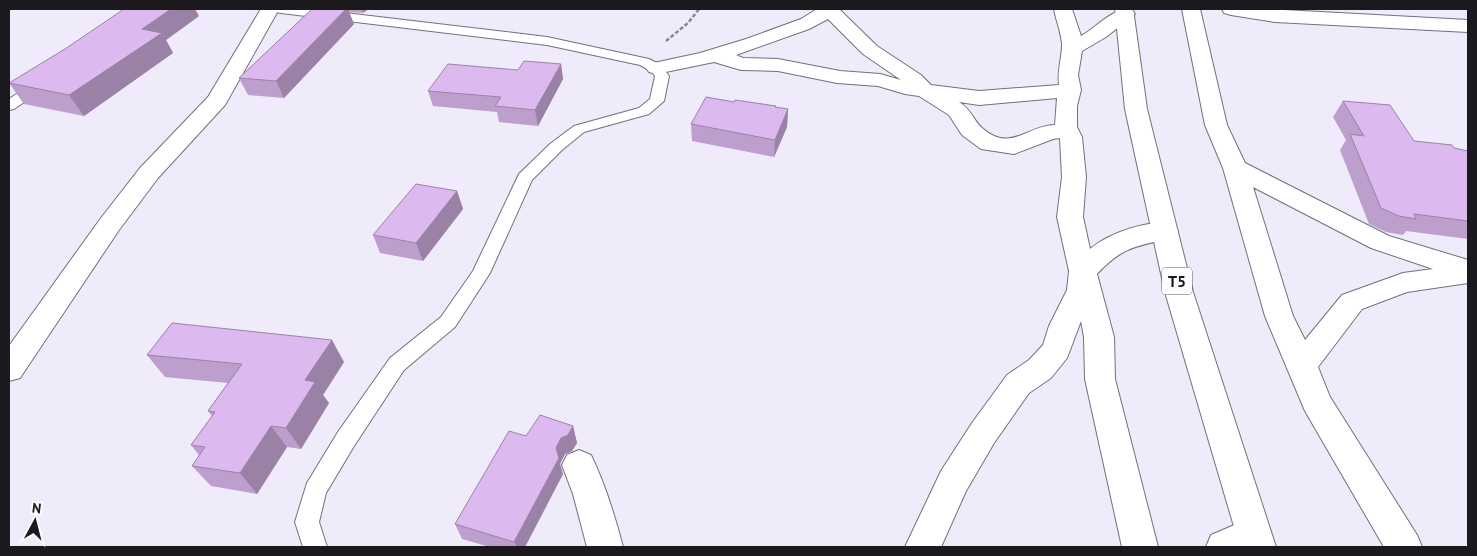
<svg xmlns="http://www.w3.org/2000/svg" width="1477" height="556" font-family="'PT Sans',sans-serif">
	<rect width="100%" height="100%" fill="#f0ebfb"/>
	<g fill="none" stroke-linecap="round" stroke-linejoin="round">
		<defs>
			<path id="service" d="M275 9H311L547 37 649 59 661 65 669 76 664 101 649 114 584 132 562 150 532 180 490 273 455 327 404 370 354 446 326 493 319 522 327 547H303L295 522 307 483 338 432 390 358 441 317 473 271 519 174 550 144 574 126 639 108 650 99 655 76 651 71 640 65 547 45 281 13 276 12Z
				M41 80 46 81 48 84 46 87 14 109 9 110V99L36 81Z"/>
			<path id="minor" d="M261 9H279L225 105 158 178 119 230 20 378 9 381V346L101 218 140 168 208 97Z
				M817 9H839L877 46 921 75 931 85 979 91 1059 85C1057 71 1062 58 1062 44 1061 32 1056 20 1054 9H1072L1081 36C1096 28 1114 6 1132 10L1135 14 1106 37 1082 51 1078 75 1081 90 1077 106V127L1082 137 1086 177 1083 217 1090 249C1109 233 1150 218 1174 225L1178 231 1174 237C1138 247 1125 244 1097 274L1114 337 1115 379 1158 547H1122L1085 379 1084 337 1081 321 1067 358 1051 378 1029 393 994 443 966 491 941 547H905L941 471 972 423 1007 375 1029 360 1043 345 1049 326 1067 290 1069 271 1057 217 1062 177 1060 138 1053 139 1014 154 981 149 962 135 949 115 919 96 905 94 878 86 837 83 778 71 741 70 714 62 656 74 649 72 646 68 649 64 700 53 746 39 801 19ZM828 19 863 54 901 80 880 74 840 71 778 59 743 58 736 55 809 29ZM1057 98 1055 125C1025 126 1011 153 982 128 973 120 972 110 959 102L979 105Z
				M1182 9H1200L1227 125 1245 163 1389 236 1468 260V283L1407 292 1362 309 1318 367 1330 397 1417 535 1422 547H1384L1305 411 1265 316 1223 168 1205 125ZM1253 187 1371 248 1433 269 1403 273 1342 295 1305 340 1293 316Z
				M1222 9H1265L1468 20V32L1275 22 1231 15 1224 13Z
				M579 450 591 455C605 484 615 516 623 547H587L573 494 562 465 567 455Z
				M1253 517 1266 522 1271 534 1266 546 1206 547 1211 535Z"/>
			<path id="trunk" d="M1115 9H1133L1147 109 1193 292 1276 547H1240L1165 292 1125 109Z"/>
		</defs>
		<use href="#service" stroke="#736f7c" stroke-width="2"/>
		<use href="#minor" stroke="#736f7c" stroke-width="2"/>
		<use href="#trunk" stroke="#736f7c" stroke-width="2"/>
		<path stroke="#8b8792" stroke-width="2.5" stroke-dasharray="4 2" stroke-linecap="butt" d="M666 41 688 23 699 9"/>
		<use href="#service" fill="#fff" fill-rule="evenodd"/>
		<use href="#minor" fill="#fff" fill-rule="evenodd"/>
		<use href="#trunk" fill="#fff" fill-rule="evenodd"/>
	</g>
	<path fill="#bd9fcd" d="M312 9H366L367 10 363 13 349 12 354 24 284 98 248 95 239 78Z
		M199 16 166 40 173 53 84 116 24 104 9 83Z
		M561 64 563 79 538 126 499 122 497 112 433 106 428 91Z
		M1343 101 1414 141 1468 151V239L1406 231 1403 235 1386 232 1369 224 1340 150 1346 140 1333 117Z
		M734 102 776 106 775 107 788 109 787 127 774 157 692 141 691 124Z
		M457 191 463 209 423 261 380 253 373 235Z
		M147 355 344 362 323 395 329 403 301 449 287 447 257 494 211 486 192 466 199 455 191 445 212 416 208 411 228 383 165 377Z
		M573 426 577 443 572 451 565 454 560 464 563 474 525 547H490L462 539 455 524 526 436Z"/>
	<path fill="#9a82a7" d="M171 9H195L199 16 166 40 173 53 84 116 69 95 142 29Z
		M346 9H348L354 24 284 98 276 81Z
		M362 9H366L367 10 363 13Z
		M561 64 563 79 538 126 535 110Z
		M788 109 787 127 774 157 775 140Z
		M457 191 463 209 423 261 416 243Z
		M332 340 344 362 323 395 329 403 301 449 286 428 305 380Z
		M271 426 287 447 257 494 240 473Z
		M573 426 577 443 572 451 565 454 560 464 563 474 525 547H517L514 542 556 448 561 438Z"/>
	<path fill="#dcb9ee" stroke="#9a82a7" d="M124 9H171L142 29 162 33 69 95 9 83 65 49Z
		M312 9H346L276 81 239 78Z
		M524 61 561 64 535 110 495 106 501 97 428 91 448 64 518 70Z
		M706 97 734 102 735 100 776 106 775 107 788 109 775 140 691 124Z
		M1343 101 1390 105 1414 141 1452 145 1454 148 1468 151V221L1414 214 1416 219 1399 216 1381 208 1350 134 1364 136Z
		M416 184 457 191 416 243 373 235Z
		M172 323 332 340 305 380 315 382 286 428 271 426 240 473 192 466 205 447 191 445 215 412 208 411 242 364 147 355Z
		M540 415 573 426 568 435 561 438 556 448 559 458 514 542 455 524 509 431 526 436Z"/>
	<g text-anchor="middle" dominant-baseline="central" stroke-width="5" stroke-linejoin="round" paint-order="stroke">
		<rect fill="#fcfbfe" stroke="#5e5d61" stroke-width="1" x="1162" y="267.5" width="30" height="27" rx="4"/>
		<g font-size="16" font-weight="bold" fill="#1b191e">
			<text x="1177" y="281">T5</text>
		</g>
	</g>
	<rect width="1477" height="556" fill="none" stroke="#1b191e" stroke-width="20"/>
	<g transform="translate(35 521) rotate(7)" stroke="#fcfbfe" stroke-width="4" paint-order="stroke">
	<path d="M0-4L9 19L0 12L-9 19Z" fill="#1b191e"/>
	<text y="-8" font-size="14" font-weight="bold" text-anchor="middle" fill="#1b191e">N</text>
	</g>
</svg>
